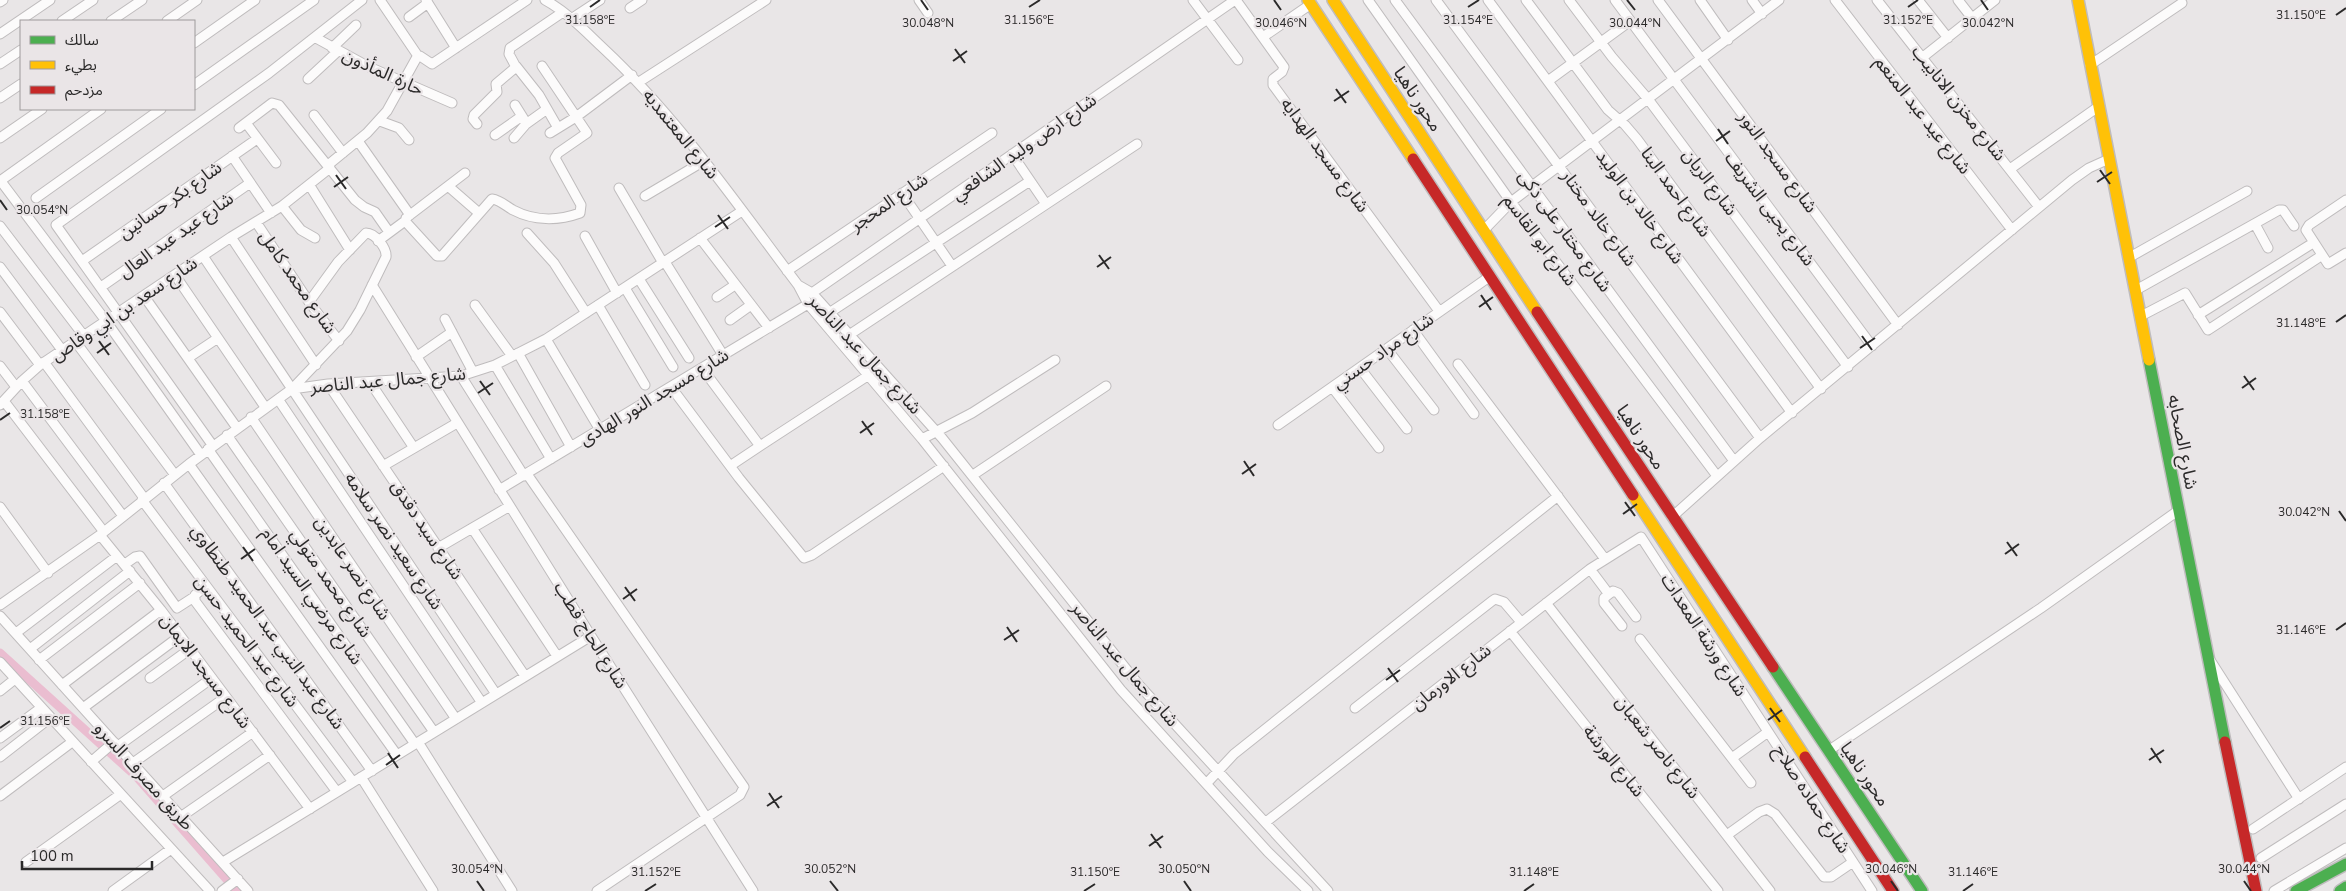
<svg xmlns="http://www.w3.org/2000/svg" width="2346" height="891" font-family="'Nunito Sans','Noto Sans Arabic',sans-serif">
	<rect width="100%" height="100%" fill="#e9e6e7"/>
	<g fill="none" stroke-linecap="round" stroke-linejoin="round">
		<path stroke="#eabdd0" stroke-width="9" d="M0 653 137 777 237 891"/>
		<defs>
			<path id="street" d="M380 0 418 56
				M426 0 456 48
				M545 0C567 12 585 31 603 48 678 118 736 203 798 285L808 304 922 439 1121 690 1268 852 1308 891
				M919 0 928 13
				M1193 0 1238 60
				M1236 0 1284 67 1282 72 1273 79V85L1439 311
				M1368 0 1511 202 1717 476
				M1395 0 1734 461
				M1436 0 1760 438
				M1488 0 1792 413
				M1526 0 1608 110 1625 125 1637 139 1821 389
				M1569 0 1612 57 1648 99 1848 367
				M1615 0 1872 346
				M1658 0 1898 325
				M1700 0 1728 40
				M1752 0 1762 14
				M1835 0 2012 230
				M1877 0 2039 207
				M1918 0 1948 38
				M1958 0 1972 18
				M0 2 3 0
				M630 8 642 0
				M409 17 428 3
				M571 19 600 0
				M62 21 93 0
				M111 21 142 0
				M167 21 197 0
				M0 34 50 0
				M1263 37 1311 4
				M316 38 369 67 452 103
				M194 43 255 0
				M332 48 356 25
				M1923 57 1995 0
				M0 64 21 50
				M2090 65 2182 3
				M516 66 539 95 558 128
				M308 79 338 51
				M1548 81 1630 21
				M639 82 766 0
				M194 85 314 0
				M0 98 21 84
				M515 105 525 121
				M314 115 343 153
				M380 121 399 128 409 140
				M246 123 276 163
				M477 124 473 119 474 115 497 92 496 84 516 67 509 54 510 48 563 12
				M239 128 272 103 279 105 355 200 364 207 375 212 389 232
				M550 133 576 117 632 75
				M495 135 522 116
				M0 138 42 109
				M514 138 526 124 547 109
				M358 141 410 215
				M1012 154 1046 204
				M232 156 271 213
				M328 165 367 133 387 111 417 57 420 56 432 64 527 0
				M2010 169 2098 107
				M0 180 106 321 201 455
				M0 181 101 109
				M310 186 350 250
				M448 186 479 213
				M619 188 663 263
				M902 193 952 266
				M645 196 704 161
				M36 198 161 109
				M2346 200 2309 225 2306 230 2328 264 2346 253
				M282 206 301 230 315 238
				M406 218 465 173
				M256 222 309 302 339 341
				M2255 224 2268 248
				M0 226 84 336
				M1483 231 1511 202 1779 0
				M527 233 554 263 586 313
				M585 236 617 293
				M231 237 316 365
				M700 238 769 328
				M378 241 405 221 437 256H442L492 199C500 200 506 206 513 210 534 221 558 221 580 213L581 205 555 158 558 153 587 133 542 66
				M203 256 496 694
				M2130 257 2247 191
				M82 261 257 139
				M665 262 723 355
				M0 267 62 350
				M787 271 992 133
				M175 275 265 407
				M639 279 689 358
				M372 285 591 636 753 891
				M798 285 812 293 942 438 1139 685 1328 891
				M101 287 250 183
				M625 288 673 367
				M2136 290 2279 210H2283L2294 226
				M812 293 1235 0
				M144 296 237 428
				M717 297 735 285
				M475 305 512 356
				M598 305 645 385
				M0 312 40 365
				M829 313 1030 181
				M2198 315 2313 243
				M2141 316 2185 293 2208 330 2321 256
				M445 319 473 372
				M730 320 751 305
				M1413 330 1474 414
				M849 335 1137 144
				M546 339 600 430
				M75 341 175 475
				M1387 349 1434 410
				M518 353 571 447
				M416 357 452 332
				M188 358 218 338
				M44 362 144 498
				M1458 364 1605 559
				M495 365 551 459
				M0 366 16 387
				M702 368 760 446 869 375
				M1360 368 1407 429
				M461 376 524 476
				M22 381 123 516
				M370 382 414 448
				M328 384 525 676
				M671 387 739 478 804 558 812 555 944 466
				M1332 387 1379 448
				M292 389 347 331 360 310 386 257C387 248 375 233 366 233L338 262 309 302
				M278 399 482 703
				M4 401 104 532
				M0 405 22 381 40 365 231 237 282 206 330 168
				M251 417 456 719
				M1278 425 1489 277
				M227 435 434 732
				M922 439 972 413 1055 360
				M213 446 56 225 269 73 362 0
				M208 449 415 744
				M189 464 397 755
				M383 466 457 423
				M730 466 760 446
				M527 474 744 787 740 795 597 891
				M973 475 1106 386
				M164 483 372 771
				M499 490 808 304
				M142 500 353 782
				M0 507 48 573
				M1672 517 1760 438 2072 180 2089 168 2109 159
				M472 528 557 656
				M100 535 161 610 310 809
				M438 548 510 506
				M125 564 135 557 140 556 177 608 194 597
				M1590 569 1608 593
				M206 586 195 595V601L337 792
				M1546 603 1770 891
				M0 605 100 535 189 464 292 389 328 384 461 376 495 365 546 339 742 211
				M0 616 248 891
				M1622 626 1604 603V598L1613 591 1618 593 1636 617
				M1510 631 1718 891
				M16 633 117 556
				M1640 639 1751 783
				M30 649 130 571
				M39 660 140 583
				M2210 660 2299 799
				M0 662 210 891
				M150 678 190 649
				M62 685 161 610
				M0 691 15 679
				M83 708 180 636
				M1355 708 1492 601 1495 599 1504 602 1521 622
				M0 738 41 708
				M418 742 512 891
				M118 746 212 678
				M1828 751 2041 608 2179 510
				M0 757 50 718
				M1732 758 1768 732
				M91 762 114 742
				M133 763 226 697
				M361 777 433 891
				M1207 783 1234 754 1558 496
				M0 796 72 742
				M163 796 253 732
				M182 816 270 755
				M1266 822 1590 569 1641 537 1872 891
				M2253 829 2346 767
				M1727 835 1759 812 1767 809 1775 814 1824 877H1831L1853 862
				M2261 858 2346 804
				M26 862 121 794
				M223 862 591 636
				M113 891 171 849
				M222 891 238 879
				M2274 891 2346 848"/>
			<path id="fast" d="M2149 360 2225 742
				M1773 667 1922 891
				M2296 891 2346 864
				M2340 891 2346 887"/>
			<path id="slow" d="M1308 0 1413 159
				M1333 0 1537 312
				M2078 0 2149 360
				M1633 495 1805 757"/>
			<path id="jam" d="M1413 159 1633 495
				M1537 312 1773 667
				M2225 742 2256 891
				M1805 757 1893 891"/>
		</defs>
		<use href="#street" stroke="#bfbcbd" stroke-width="11"/>
		<use href="#fast" stroke="#bfbcbd" stroke-width="14"/>
		<use href="#slow" stroke="#bfbcbd" stroke-width="14"/>
		<use href="#jam" stroke="#bfbcbd" stroke-width="14"/>
		<use href="#street" stroke="#fcfbfb" stroke-width="9"/>
		<use href="#fast" stroke="#4caf50" stroke-width="11"/>
		<use href="#slow" stroke="#ffc107" stroke-width="11"/>
		<use href="#jam" stroke="#c62828" stroke-width="11"/>
	</g>
	<path fill="none" stroke="#2b2a2a" stroke-width="2" d="M921 0 928 10M1274 0 1281 10M1627 0 1635 10M1981 0 1988 10M590 7 600 0M1029 7 1040 0M1468 7 1479 0M1908 7 1918 0M2336 15 2346 8M955 49 965 63M953 61 967 51M1336 89 1346 103M1334 101 1349 91M1718 129 1728 144M1716 141 1730 131M2100 170 2110 184M336 175 346 189M2097 182 2112 172M334 187 348 177M0 200 7 210M718 215 728 229M715 227 730 217M1099 255 1109 269M1097 267 1111 257M1481 295 1491 310M1479 307 1493 297M2336 322 2346 315M1862 336 1872 350M99 341 109 355M1860 348 1875 338M97 353 111 343M2244 376 2254 390M480 381 490 395M2242 388 2256 378M478 393 493 383M0 420 10 413M862 421 872 435M860 433 874 423M1244 461 1254 476M1242 474 1256 464M1625 502 1635 516M2339 511 2346 521M1623 514 1637 504M2007 542 2017 556M243 547 253 561M2005 554 2019 544M241 559 255 549M625 587 635 601M623 599 637 589M1007 627 1017 642M2336 630 2346 623M1004 640 1019 630M1388 668 1398 682M1386 680 1400 670M1770 708 1780 722M1768 720 1782 710M0 728 10 721M2151 748 2161 763M388 753 398 768M2149 760 2164 750M386 765 400 755M769 793 779 808M767 806 782 796M1151 834 1161 848M1149 846 1163 836M477 881 484 891M830 881 838 891M1184 881 1191 891M1891 881 1898 891M2244 881 2251 891M645 891 656 884M1084 891 1095 884M1524 891 1534 884M1963 891 1973 884"/>
	<g text-anchor="middle" dominant-baseline="central" stroke-width="4.5" stroke-linejoin="round" paint-order="stroke">
		<g font-size="18" fill="#2b2a2a" stroke="#eae5e7">
			<text transform="translate(383 72) rotate(25)">حارة المأذون</text>
			<text transform="translate(1418 99) rotate(57)">محور ناهيا</text>
			<text transform="translate(1959 103) rotate(52)">شارع مخزن الانابيب</text>
			<text transform="translate(1923 115) rotate(52)">شارع عيد عبد المنعم</text>
			<text transform="translate(681 134) rotate(51)">شارع المعتمديه</text>
			<text transform="translate(1024 147) rotate(-35)">شارع ارض وليد الشافعي</text>
			<text transform="translate(1325 155) rotate(54)">شارع مسجد الهدايه</text>
			<text transform="translate(1778 162) rotate(54)">شارع مسجد النور</text>
			<text transform="translate(1710 182) rotate(53)">شارع الريان</text>
			<text transform="translate(1676 192) rotate(54)">شارع احمد البنا</text>
			<text transform="translate(170 200) rotate(-35)">شارع بكر حسانين</text>
			<text transform="translate(889 202) rotate(-34)">شارع المحجر</text>
			<text transform="translate(1640 207) rotate(54)">شارع خالد بن الوليد</text>
			<text transform="translate(1770 209) rotate(53)">شارع يحيى الشريف</text>
			<text transform="translate(1599 218) rotate(54)">شارع خالد مختار</text>
			<text transform="translate(1565 231) rotate(54)">شارع مختار على ذكى</text>
			<text transform="translate(176 235) rotate(-35)">شارع عيد عبد العال</text>
			<text transform="translate(1540 240) rotate(53)">شارع ابو القاسم</text>
			<text transform="translate(298 282) rotate(55)">شارع محمد كامل</text>
			<text transform="translate(124 309) rotate(-34)">شارع سعد بن ابي وقاص</text>
			<text transform="translate(1383 351) rotate(-35)">شارع مراد حسني</text>
			<text transform="translate(865 354) rotate(47)">شارع جمال عبد الناصر</text>
			<text transform="translate(388 380) rotate(-5)">شارع جمال عبد الناصر</text>
			<text transform="translate(654 397) rotate(-31)">شارع مسجد النور الهادى</text>
			<text transform="translate(1641 437) rotate(57)">محور ناهيا</text>
			<text transform="translate(2183 442) rotate(79)">شارع الصحابه</text>
			<text transform="translate(427 530) rotate(56)">شارع سيد دقدق</text>
			<text transform="translate(394 541) rotate(56)">شارع سعيد نصر سلامه</text>
			<text transform="translate(353 568) rotate(56)">شارع نصر عابدين</text>
			<text transform="translate(331 583) rotate(55)">شارع محمد متولي</text>
			<text transform="translate(312 596) rotate(55)">شارع مرضي السيد امام</text>
			<text transform="translate(268 627) rotate(54)">شارع عبد النبي عبد الحميد طنطاوي</text>
			<text transform="translate(591 635) rotate(58)">شارع الحاج قطب</text>
			<text transform="translate(1704 635) rotate(57)">شارع ورشة المعدات</text>
			<text transform="translate(247 641) rotate(53)">شارع عبد الحميد حسن</text>
			<text transform="translate(1125 664) rotate(50)">شارع جمال عبد الناصر</text>
			<text transform="translate(206 671) rotate(53)">شارع مسجد الايمان</text>
			<text transform="translate(1451 677) rotate(-38)">شارع الاورمان</text>
			<text transform="translate(1658 747) rotate(52)">شارع ناصر شعبان</text>
			<text transform="translate(1614 761) rotate(51)">شارع الورشة</text>
			<text transform="translate(1865 774) rotate(56)">محور ناهيا</text>
			<text transform="translate(144 776) rotate(48)">طريق مصرف السرو</text>
			<text transform="translate(1812 799) rotate(57)">شارع حماده صلاح</text>
		</g>
	</g>
	<g font-size="12" text-anchor="middle" fill="#2b2a2a" stroke="#eae5e7" stroke-width="4.5" stroke-linejoin="round" paint-order="stroke">
		<text x="2301" y="19">31.150°E</text>
		<text x="1908" y="24">31.152°E</text>
		<text x="590" y="24">31.158°E</text>
		<text x="1029" y="24">31.156°E</text>
		<text x="1468" y="24">31.154°E</text>
		<text x="928" y="27">30.048°N</text>
		<text x="1281" y="27">30.046°N</text>
		<text x="1635" y="27">30.044°N</text>
		<text x="1988" y="27">30.042°N</text>
		<text x="42" y="214">30.054°N</text>
		<text x="2301" y="327">31.148°E</text>
		<text x="45" y="418">31.158°E</text>
		<text x="2304" y="516">30.042°N</text>
		<text x="2301" y="634">31.146°E</text>
		<text x="45" y="725">31.156°E</text>
		<text x="477" y="873">30.054°N</text>
		<text x="830" y="873">30.052°N</text>
		<text x="1184" y="873">30.050°N</text>
		<text x="1891" y="873">30.046°N</text>
		<text x="2244" y="873">30.044°N</text>
		<text x="656" y="876">31.152°E</text>
		<text x="1095" y="876">31.150°E</text>
		<text x="1534" y="876">31.148°E</text>
		<text x="1973" y="876">31.146°E</text>
	</g>
	<rect x="20" y="20" width="175" height="90" fill="#eae5e7" stroke="#9e9a9b"/>
	<rect x="30" y="36" width="25" height="8" fill="#4caf50" stroke="#9e9a9b"/>
	<text x="65" y="45" font-size="15" fill="#2b2a2a">سالك</text>
	<rect x="30" y="61" width="25" height="8" fill="#ffc107" stroke="#9e9a9b"/>
	<text x="65" y="70" font-size="15" fill="#2b2a2a">بطيء</text>
	<rect x="30" y="86" width="25" height="8" fill="#c62828" stroke="#9e9a9b"/>
	<text x="65" y="95" font-size="15" fill="#2b2a2a">مزدحم</text>
	<path d="M22 861v8h130v-8" fill="none" stroke="#2b2a2a" stroke-width="2.5"/>
	<text x="30" y="861" font-size="15" fill="#2b2a2a" stroke="#eae5e7" stroke-width="4" paint-order="stroke">100 m</text>
</svg>
